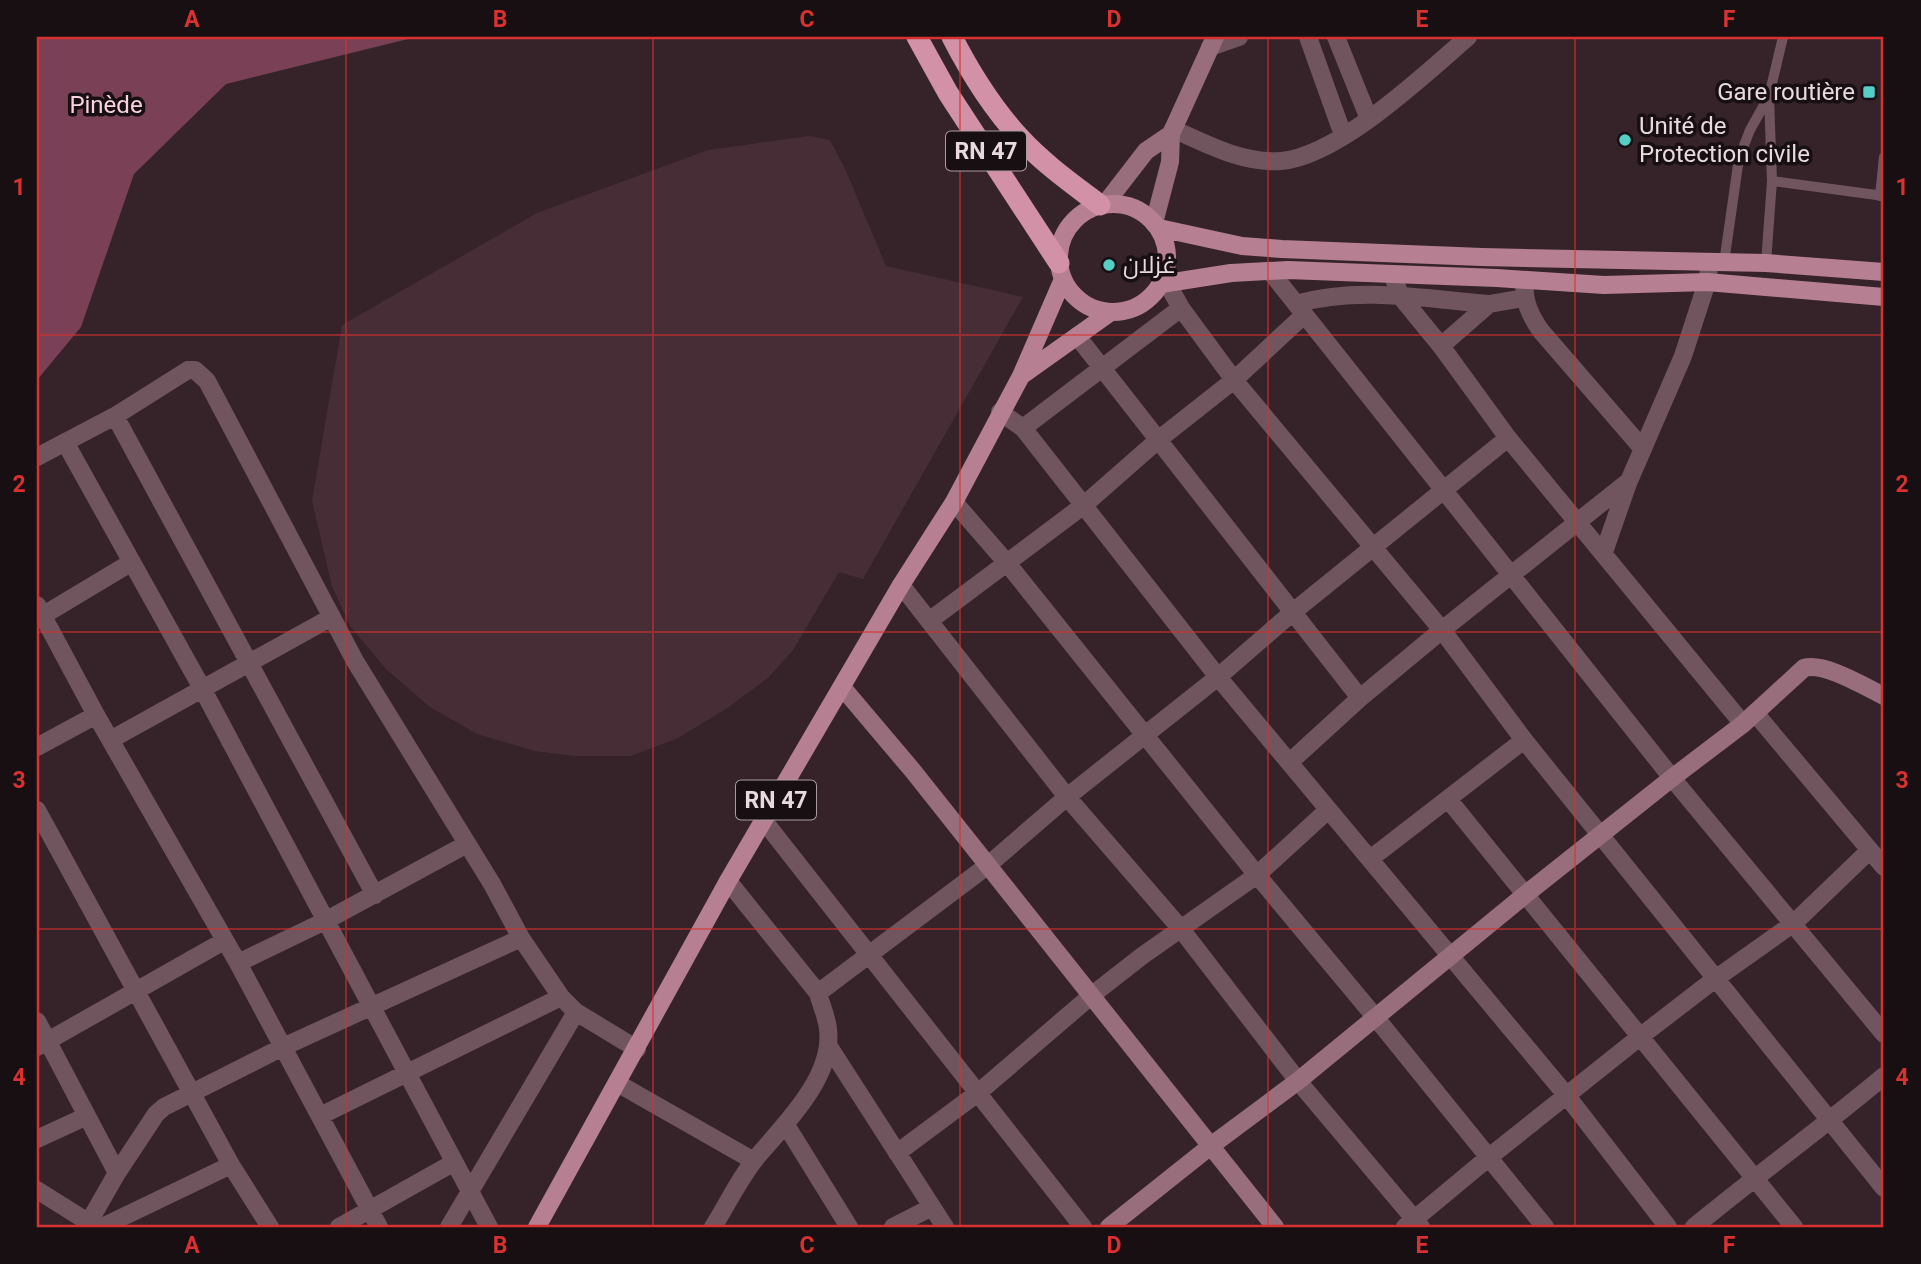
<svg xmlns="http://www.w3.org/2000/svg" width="1921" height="1264" font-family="Roboto,Cairo,sans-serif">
	<rect width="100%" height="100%" fill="#362329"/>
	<path fill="#472d36" d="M810 136 830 140 846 171 886 266 1023 297 863 579 839 572 793 650 769 677 726 709 678 738 631 756H575L535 751 477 734 430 707 386 669 350 626 332 586 312 501 342 325 537 213 708 150Z"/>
	<path fill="#7a4156" d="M37 37H416L226 84 134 174 81 327 37 380Z"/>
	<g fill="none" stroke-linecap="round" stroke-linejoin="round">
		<path stroke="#70555e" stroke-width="10" d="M1772 181 1884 196
			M1880 196 1884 157
			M1724 263 1739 158 1750 130 1769 96
			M1766 263 1772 181 1769 96 1783 37"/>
		<path stroke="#70555e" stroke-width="18" d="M1308 37 1343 135
			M1336 37 1369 119
			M1210 47 1239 37
			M1173 129C1206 144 1244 164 1281 161 1339 156 1424 75 1468 37
			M1270 271 1672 778 1884 1034
			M1392 274 1401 297 1441 346 1508 438 1743 724
			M1524 280C1524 301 1529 314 1541 331L1643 449
			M1167 283 1181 308 1234 380 1442 630 1524 740 1884 1188
			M1296 304C1357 286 1427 299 1489 304
			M1077 336 1360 698
			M1441 346 1489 304 1524 298
			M1000 412 1023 428 1218 677 1567 1096 1668 1227
			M115 416 375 895
			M1023 428 1181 308
			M65 442 203 690 489 1227
			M37 457 115 416 188 370H195L207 381 355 661 492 884 521 938 561 997 576 1012 637 1049
			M954 502 1007 563 1257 875 1376 1018 1545 1227
			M1604 552 1628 483
			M901 585 1067 797 1181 929 1298 1081 1421 1227
			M37 605 96 715 238 963 379 1227
			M42 616 132 562
			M929 621 1084 505 1158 440 1234 380 1304 315
			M1755 713 1884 867
			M112 739 332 617
			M37 747 96 715
			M1290 762 1360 698 1442 630 1629 481 1683 356 1707 282 1710 262
			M1448 799 1794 1227
			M37 810 231 1165 270 1227
			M764 821 1083 1227
			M1370 859 1524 740
			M728 881 818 993
			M238 963 325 921 467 844
			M37 1021 117 1173
			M828 1045 945 1227
			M37 1047 224 941
			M617 1083 754 1161
			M320 1116 561 997
			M786 1125 849 1227
			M37 1139 87 1116
			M897 1153 979 1092 1092 995 1142 956 1257 875 1328 810
			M37 1190 96 1227
			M86 1227 117 1173 156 1114 164 1107 283 1047 521 938
			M102 1227 231 1165
			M339 1227 453 1163
			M449 1227 576 1012
			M713 1227C727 1205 739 1179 756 1158 784 1125 834 1077 828 1029 827 1017 821 1005 818 993L987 866 1067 797 1218 677 1293 612 1508 438
			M893 1227 932 1207
			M1405 1227 1488 1158 1641 1036 1715 979 1794 923 1870 850
			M1694 1227C1757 1175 1822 1128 1884 1076"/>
		<path stroke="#986e7c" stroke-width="18" d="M1105 204 1146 151 1171 134
			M1154 223 1170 162 1171 134 1215 37
			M842 687 913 771 1275 1227
			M1109 1227 1212 1145 1298 1081 1526 894 1672 778 1743 724 1804 668C1825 662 1865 687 1884 696"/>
		<path stroke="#b68092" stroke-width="18" d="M1059 258a54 54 0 1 1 108 0a54 54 0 1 1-108 0Z
			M1159 228 1242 246 1282 249 1482 257 1766 263 1884 272
			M1161 284 1231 273 1288 270 1497 278 1604 285 1707 282 1884 297
			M1021 376 1111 312
			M537 1227 728 881 901 585 954 502 1021 376 1063 279"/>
		<path stroke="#d291a7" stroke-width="21" d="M917 37 948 93 1059 263
			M952 37C971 74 993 109 1021 139 1044 164 1074 185 1100 205"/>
	</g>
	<path fill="none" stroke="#d73131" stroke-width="2" stroke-opacity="0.55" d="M346 37V1227M653 37V1227M960 37V1227M1268 37V1227M1575 37V1227M37 335H1884M37 632H1884M37 929H1884"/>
	<g fill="#55cec6" stroke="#180f12" stroke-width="2.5">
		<rect x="1862" y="85" width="14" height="14" rx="3.5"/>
		<circle cx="1625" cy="140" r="7"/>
		<circle cx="1109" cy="265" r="7"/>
	</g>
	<g text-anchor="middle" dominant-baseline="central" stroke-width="7" stroke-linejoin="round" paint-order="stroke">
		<g fill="#180f12" stroke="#aa9da1" stroke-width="2">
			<rect x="946" y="131.5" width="80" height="39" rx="5"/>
			<rect x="736" y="780.5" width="80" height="39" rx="5"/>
		</g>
		<g font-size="23" font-weight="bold" fill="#e8dade">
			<text x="986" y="151">RN 47</text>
			<text x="776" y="800">RN 47</text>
		</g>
		<g font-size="24" fill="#e8dade" stroke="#180f12" text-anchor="start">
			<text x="1855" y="92" text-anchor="end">Gare routière</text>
			<text x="1639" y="126">Unité de<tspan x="1639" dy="28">Protection civile</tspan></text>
			<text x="1123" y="265">غزلان</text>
		</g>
		<g font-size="24" fill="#f8d2de" stroke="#180f12">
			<text x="106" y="105">Pinède</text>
		</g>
	</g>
	<rect width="1921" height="1264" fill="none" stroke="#180f12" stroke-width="77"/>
	<rect x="38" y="38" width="1844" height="1188" fill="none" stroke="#d73131" stroke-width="2.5"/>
	<g font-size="23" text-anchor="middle" font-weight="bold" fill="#d73131">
		<text x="192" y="27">A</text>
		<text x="500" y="27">B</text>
		<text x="807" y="27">C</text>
		<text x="1114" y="27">D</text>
		<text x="1422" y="27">E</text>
		<text x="1729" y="27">F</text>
		<text x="19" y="195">1</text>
		<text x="1902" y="195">1</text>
		<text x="19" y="492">2</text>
		<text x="1902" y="492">2</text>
		<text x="19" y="788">3</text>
		<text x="1902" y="788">3</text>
		<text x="19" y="1085">4</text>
		<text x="1902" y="1085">4</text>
		<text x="192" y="1253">A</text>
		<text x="500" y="1253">B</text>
		<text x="807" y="1253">C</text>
		<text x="1114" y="1253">D</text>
		<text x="1422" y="1253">E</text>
		<text x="1729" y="1253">F</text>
	</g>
</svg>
